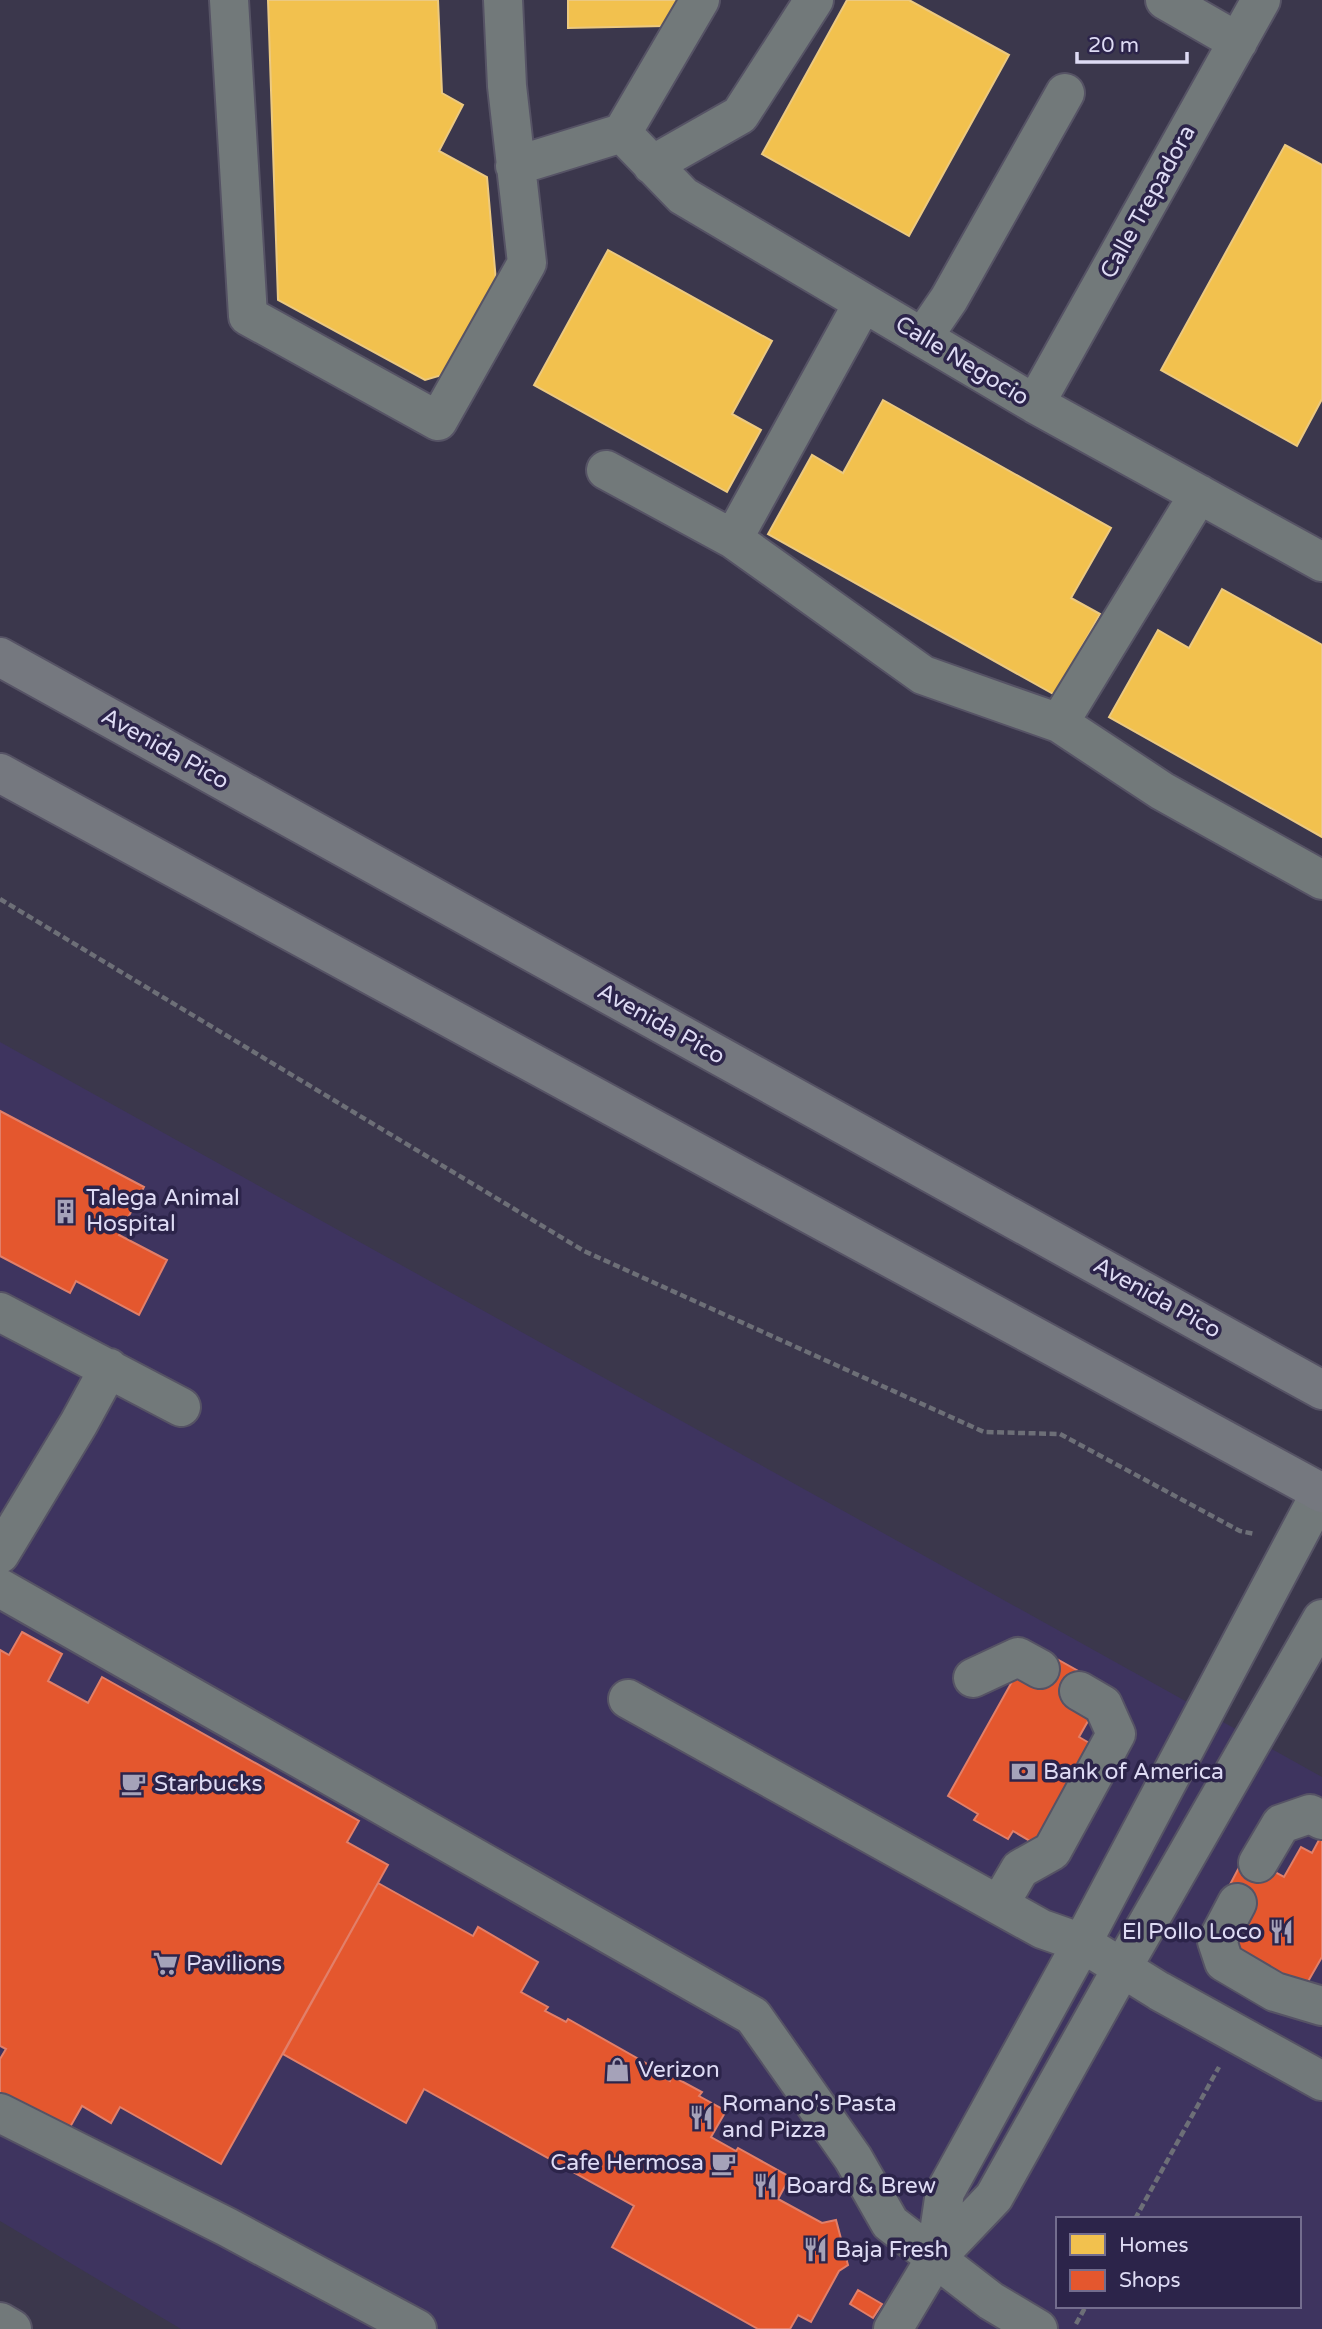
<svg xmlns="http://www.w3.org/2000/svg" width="1322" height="2329" font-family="'Varela Round',sans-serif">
	<rect width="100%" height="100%" fill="#3b374c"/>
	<path fill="#3e345f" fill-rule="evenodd" d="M0 1042 1322 1777V2329H181L0 2221ZM1058 2219H1299V2306H1058Z"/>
	<path fill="#f2c14e" stroke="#ecc980" stroke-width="2" d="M268 0H438L442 93 463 105 439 151 487 177 497 293 449 373 425 380 278 300Z
		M568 0H680L665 26 568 28Z
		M847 0H909L1009 55 909 236 762 154Z
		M1285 145 1322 165V399L1297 446 1161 370Z
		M608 250 772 341 732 414 761 430 727 492 534 385Z
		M883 400 1111 528 1071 598 1100 614 1055 695 768 534 812 455 843 473Z
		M1222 589 1322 645V837L1109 717 1158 630 1189 648Z"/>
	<path fill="#e4572e" stroke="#e27f69" stroke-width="2" d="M0 1111 144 1187 119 1235 167 1260 139 1315 76 1281 70 1293 0 1256Z
		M22 1632 62 1654 48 1681 88 1703 102 1677 359 1821 347 1842 388 1865 221 2164 120 2107 111 2123 82 2106 65 2136 0 2099V2059L6 2049 0 2046V1650L9 1655Z
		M1048 1654 1087 1676 1092 1714 1079 1737 1098 1748 1042 1848 1013 1831 1008 1839 974 1820 978 1814 948 1796 1018 1671Z
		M1320 1838 1322 1839V1957L1302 1992 1231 1953 1224 1896 1245 1856 1284 1877 1301 1847 1312 1853Z
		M378 1883 473 1936 478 1927 538 1962 521 1992 548 2007 545 2011 566 2022 568 2019 651 2066 649 2069 670 2081 672 2076 702 2092 699 2096 726 2111 711 2137 736 2151 738 2148 790 2177 778 2199 822 2223 836 2220 848 2265 839 2271 811 2322 798 2315 790 2329H758L612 2247 634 2206 424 2089 406 2123 283 2054Z
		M858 2290 882 2304 873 2318 850 2304Z"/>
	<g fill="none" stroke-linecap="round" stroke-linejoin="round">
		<defs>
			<path id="minor" d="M229 0 248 316 438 421 527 263 507 86 503 0
				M1165 0 1238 42
				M622 133 683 196 1035 404 1322 562
				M652 165 740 115 814 0
				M515 166 622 133 700 0
				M863 303 733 539 923 675 1059 723
				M923 337 949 299 1065 93
				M1035 404 1261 0
				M606 470 733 539
				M1199 494 1059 723 1162 791 1322 880
				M0 1312 181 1407
				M0 1554 79 1423 109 1368
				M0 1588 753 2016 853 2158 890 2223 991 2301 1038 2329
				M973 1678 1018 1657 1040 1669
				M628 1699 1042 1929 1082 1943 1159 1991 1322 2081
				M1258 1863 1281 1824 1310 1814 1322 1820
				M1237 1903 1217 1941 1224 1962 1275 1992 1322 2006
				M999 1905 1020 1869 1052 1851 1116 1734 1103 1705 1079 1691
				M0 2113 227 2227 417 2329
				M935 2259 945 2192 1082 1943 1322 1490
				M0 2322 12 2329
				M893 2329 935 2259 994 2197 1122 1968 1322 1619"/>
			<path id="highway" d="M0 657 1322 1390
				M0 773 1322 1493"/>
		</defs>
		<use href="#minor" stroke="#565365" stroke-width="42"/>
		<use href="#highway" stroke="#565365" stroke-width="42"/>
		<path stroke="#6d6f77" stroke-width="4.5" stroke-dasharray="7 3.5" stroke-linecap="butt" d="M0 899 584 1251 984 1432 1060 1434 1240 1531 1255 1534
			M1135 2219 1219 2067
			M1076 2324 1086 2306"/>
		<use href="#minor" stroke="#72797a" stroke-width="38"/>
		<use href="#highway" stroke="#75787f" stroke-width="38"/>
	</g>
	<defs>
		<symbol id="building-bare" viewBox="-9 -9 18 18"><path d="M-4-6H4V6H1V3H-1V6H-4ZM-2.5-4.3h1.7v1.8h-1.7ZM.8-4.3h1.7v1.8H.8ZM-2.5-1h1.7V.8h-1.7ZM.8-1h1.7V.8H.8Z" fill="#a5a2b9" stroke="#2c244a" stroke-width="2.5" paint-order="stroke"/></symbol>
		<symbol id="bank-bare" viewBox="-9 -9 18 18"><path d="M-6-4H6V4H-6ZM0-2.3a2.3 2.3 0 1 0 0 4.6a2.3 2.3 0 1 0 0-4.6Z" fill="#a5a2b9" stroke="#2c244a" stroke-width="2.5" paint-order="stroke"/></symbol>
		<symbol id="cafe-bare" viewBox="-9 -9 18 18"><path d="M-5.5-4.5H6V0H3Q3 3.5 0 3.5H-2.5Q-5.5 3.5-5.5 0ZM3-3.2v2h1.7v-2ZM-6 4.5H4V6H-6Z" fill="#a5a2b9" stroke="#2c244a" stroke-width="2.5" paint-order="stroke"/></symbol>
		<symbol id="restaurant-bare" viewBox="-9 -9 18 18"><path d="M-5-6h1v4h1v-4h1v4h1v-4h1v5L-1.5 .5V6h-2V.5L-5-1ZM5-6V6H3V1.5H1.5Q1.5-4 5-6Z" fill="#a5a2b9" stroke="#2c244a" stroke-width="2.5" paint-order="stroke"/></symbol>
		<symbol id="supermarket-bare" viewBox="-9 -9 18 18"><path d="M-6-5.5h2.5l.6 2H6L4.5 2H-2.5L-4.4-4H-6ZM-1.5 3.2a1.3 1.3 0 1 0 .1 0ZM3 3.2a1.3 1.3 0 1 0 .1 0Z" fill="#a5a2b9" stroke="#2c244a" stroke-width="2.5" paint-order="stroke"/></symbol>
		<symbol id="shop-bare" viewBox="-9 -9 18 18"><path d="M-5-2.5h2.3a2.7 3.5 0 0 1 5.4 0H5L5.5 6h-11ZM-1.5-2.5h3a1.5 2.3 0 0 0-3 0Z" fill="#a5a2b9" stroke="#2c244a" stroke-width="2.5" paint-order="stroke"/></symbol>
	</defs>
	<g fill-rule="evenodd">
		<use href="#building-bare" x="48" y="1194" width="35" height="35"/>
		<use href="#bank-bare" x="1006" y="1754" width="35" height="35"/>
		<use href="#cafe-bare" x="116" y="1766" width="35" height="35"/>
		<use href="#restaurant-bare" x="1264" y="1914" width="35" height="35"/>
		<use href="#supermarket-bare" x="148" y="1946" width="35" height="35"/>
		<use href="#shop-bare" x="600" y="2052" width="35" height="35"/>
		<use href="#restaurant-bare" x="684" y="2100" width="35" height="35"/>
		<use href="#cafe-bare" x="706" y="2146" width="35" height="35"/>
		<use href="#restaurant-bare" x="748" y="2168" width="35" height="35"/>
		<use href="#restaurant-bare" x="798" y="2232" width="35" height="35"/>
	</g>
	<g text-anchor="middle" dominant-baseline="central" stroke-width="7" stroke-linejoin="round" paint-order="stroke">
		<g font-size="23" fill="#dedbf4" stroke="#2c244a">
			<text transform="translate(1148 202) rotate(-61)">Calle Trepadora</text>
			<text transform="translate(962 361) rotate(31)">Calle Negocio</text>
			<text transform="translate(165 749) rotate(29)">Avenida Pico</text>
			<text transform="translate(661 1024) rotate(29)">Avenida Pico</text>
			<text transform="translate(1157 1298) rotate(29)">Avenida Pico</text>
		</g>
		<g font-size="23" fill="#dedbf4" stroke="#2c244a" text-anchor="start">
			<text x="86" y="1198">Talega Animal<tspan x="86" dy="26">Hospital</tspan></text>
			<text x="1043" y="1772">Bank of America</text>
			<text x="154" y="1784">Starbucks</text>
			<text x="1262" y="1932" text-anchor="end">El Pollo Loco</text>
			<text x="186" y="1964">Pavilions</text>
			<text x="638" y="2070">Verizon</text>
			<text x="722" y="2104">Romano's Pasta<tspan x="722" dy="26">and Pizza</tspan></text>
			<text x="704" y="2163" text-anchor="end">Cafe Hermosa</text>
			<text x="786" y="2186">Board &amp; Brew</text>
			<text x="835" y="2250">Baja Fresh</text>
		</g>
	</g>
	<rect x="1056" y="2217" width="245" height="91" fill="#2c244a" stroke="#736d8e" stroke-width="2"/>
	<rect x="1070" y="2234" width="35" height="21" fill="#f2c14e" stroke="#736d8e" stroke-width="2"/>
	<text x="1119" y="2252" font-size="21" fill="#dedbf4">Homes</text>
	<rect x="1070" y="2270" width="35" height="21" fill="#e4572e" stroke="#736d8e" stroke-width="2"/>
	<text x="1119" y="2287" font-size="21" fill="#dedbf4">Shops</text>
	<path d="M1077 52v10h110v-10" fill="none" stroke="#dedbf4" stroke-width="3.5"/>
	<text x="1088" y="52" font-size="21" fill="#dedbf4" stroke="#2c244a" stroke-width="5" paint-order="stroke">20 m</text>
</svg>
